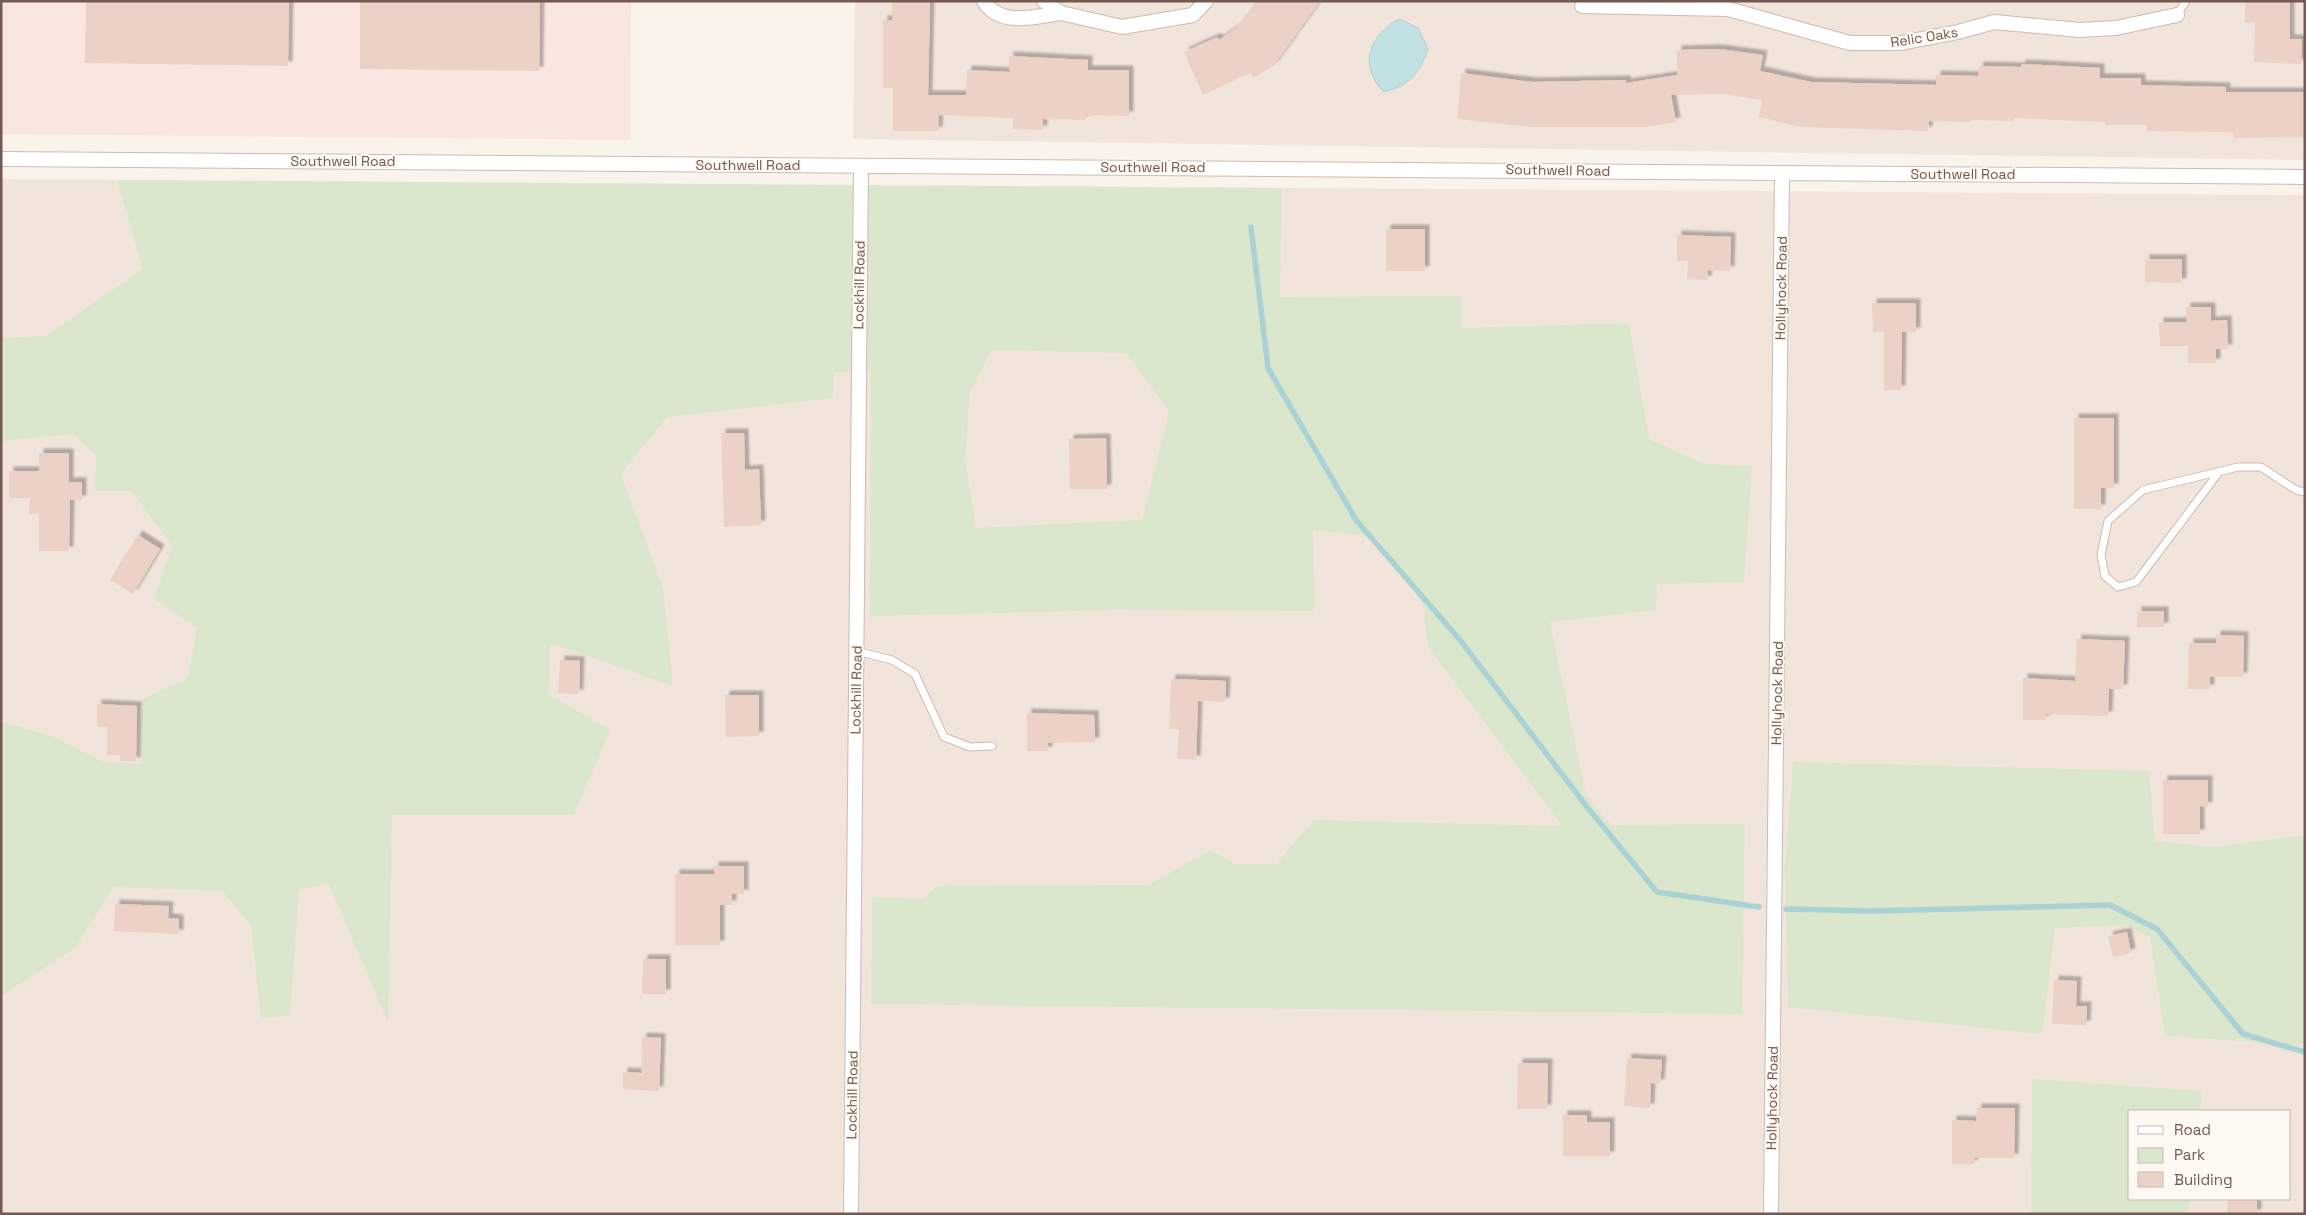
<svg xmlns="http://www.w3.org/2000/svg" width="2306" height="1215" font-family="'Space Grotesk',sans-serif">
	<defs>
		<filter id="shadow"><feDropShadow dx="4.5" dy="-4.5" stdDeviation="1" flood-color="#0004"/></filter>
	</defs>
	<rect width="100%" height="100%" fill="#faf3ec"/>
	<path fill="#f1e4db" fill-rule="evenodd" d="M855 1H2305V160L853 139Z
		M1 179 2305 195V1214H1ZM2130 1111H2290V1199H2130Z"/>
	<path fill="#f9e6e1" d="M1 1H631L630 140 1 134Z"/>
	<path fill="#dae7cc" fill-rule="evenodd" d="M117 180 1282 188 1280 297 1461 296V328L1629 323 1649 439 1704 464 1752 466 1744 582 1657 584 1656 610 1550 622 1586 795 1611 825 1745 824 1742 1014 871 1004 872 897 925 899 936 886 1149 885 1210 850 1235 864H1276L1314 820 1562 826 1428 647 1423 605 1377 537 1313 530 1315 611 1116 610 870 616 871 371 834 372 833 398 667 417 621 474 663 588 673 686 550 643 549 694 610 730 574 815H392L388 1022 329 884 299 889 290 1015 261 1019 251 925 222 891 114 887 75 948 1 996V722L52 736 104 762 141 764V700L188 678 197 628 154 599 172 545 131 491H95L96 455 73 434 1 441V338L46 336 143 269ZM992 350 1126 353 1169 411 1142 520 976 528 965 459 970 392Z
		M1793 762 2149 771 2155 841 2214 847 2305 835V1045L2165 1036 2150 937 2127 925 2055 928 2042 1034 1788 1007 1785 867Z
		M2032 1079 2202 1091 2200 1111H2130V1199H2191L2186 1214H2031Z"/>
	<path fill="#c2e1e2" stroke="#aad1d3" d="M1399 19 1418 28 1428 49C1419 74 1410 85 1384 92 1358 66 1369 35 1399 19Z"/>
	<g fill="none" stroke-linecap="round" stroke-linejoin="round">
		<path stroke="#aad1d3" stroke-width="5.5" d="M1251 227 1268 368 1356 520 1460 640 1587 807 1657 892 1759 907
			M1786 909 1870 911 2110 905 2157 929 2243 1034 2305 1052"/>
	</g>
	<path fill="#ecd1c7" filter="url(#shadow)" d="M86 1H289L288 66 85 63Z
		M360 1H540L539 71 360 69Z
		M892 1H930L928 95H966L967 70 1009 72V56L1088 60V70H1129V116L1087 115 1086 120 1043 119V130L1013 129V118L939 115 938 131H893V88H883V20H892Z
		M1257 1H1320L1274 65 1253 78 1250 73 1203 95 1184 52 1217 37 1219 40 1236 28Z
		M2245 1H2290V39H2302L2301 64 2254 62 2255 22 2245 23Z
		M1719 49 1763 55 1760 71 1811 82 1936 85V75L1978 76 1979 66 2021 67V64L2100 68V78H2141V85L2226 87V92H2305V137L2233 138V132L2147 131V125H2105V122L2014 118V121L1971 120V122L1929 121 1928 131 1801 127 1759 117 1762 100 1724 94 1671 95 1676 122 1645 127H1530L1457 119 1461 73 1533 82 1626 80V83L1677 75V50Z
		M1386 229H1425V271H1386Z
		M1677 235 1731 237 1730 271 1708 270 1707 280 1687 279 1688 261H1677Z
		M2145 259H2182V283L2145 282Z
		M1872 303H1916V332H1902L1901 390H1884V332H1873Z
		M2186 307H2211V321L2227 320 2228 349H2216V363H2188V346H2160L2159 322H2186Z
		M2074 418H2114V488H2101V509H2074Z
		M721 433H744L745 470 759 469 761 525 724 527Z
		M1106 438 1107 489H1070L1069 439Z
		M39 453H69V482H82V500H70L69 551H39V514H29L30 498H9V471H39Z
		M138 535 160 549 133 594 110 580Z
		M2137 611H2164V627H2137Z
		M2216 635 2244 636 2243 677H2210V689H2188L2189 643H2216Z
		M2077 639 2125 641 2123 689H2109L2108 716 2045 714 2046 720H2023V678L2075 681Z
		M560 660 580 661 579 694 558 693Z
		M1171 679 1226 681 1225 702 1198 701 1196 760 1177 759 1179 729H1169Z
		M725 695H759V736L726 737Z
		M97 704 137 706 136 762 120 761V755H107V727H97Z
		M1027 713 1094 715 1095 742 1048 743V751H1027Z
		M2163 780H2208V807L2200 806V834H2163Z
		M714 866H744V894H732V905H720V945H675V874H714Z
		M115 904 169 906 168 918 179 919V934L114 931Z
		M2127 932 2131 953 2113 957 2108 936Z
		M643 959H666V994H642Z
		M2054 980 2077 981 2076 1006H2087L2086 1025 2052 1024Z
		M642 1037 661 1038 659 1091 623 1089V1072L641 1073Z
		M1627 1058 1662 1060 1660 1084 1651 1083 1650 1108 1624 1106Z
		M1518 1063H1548L1547 1109H1517Z
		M1977 1108H2015L2014 1158H1974V1164H1952V1120L1976 1121Z
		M1563 1115H1587V1122H1610V1156H1563Z
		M2228 1199H2257V1214H2227Z"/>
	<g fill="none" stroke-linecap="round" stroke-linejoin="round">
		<defs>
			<path id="service" d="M2177 15 2186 1
				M2219 472 2136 582 2118 587 2105 576 2101 555 2108 521 2143 490 2238 467H2261L2296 490 2305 492
				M856 651 892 660 915 674 944 737 970 747 992 746"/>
			<path id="minor" d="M984 1C1000 28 1036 16 1061 13
				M1044 1 1061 13 1122 27 1193 15 1206 1
				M1582 6 1728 9 1850 43H1901L1958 32 1994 22 2079 30 2116 28 2177 15
				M1 159 2305 177
				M851 1214 861 166
				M1771 1214 1782 173"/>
		</defs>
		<use href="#service" stroke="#ccbbb3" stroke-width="9"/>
		<use href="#minor" stroke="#ccbbb3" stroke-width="16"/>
		<use href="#service" stroke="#fff" stroke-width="7"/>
		<use href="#minor" stroke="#fff" stroke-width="14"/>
	</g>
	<g text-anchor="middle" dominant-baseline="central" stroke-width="4" stroke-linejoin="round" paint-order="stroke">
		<g font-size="14" fill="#735951" stroke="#fdf8f2">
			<text transform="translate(1924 37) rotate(-9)">Relic Oaks</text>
			<text x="343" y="161">Southwell Road</text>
			<text x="748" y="165">Southwell Road</text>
			<text x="1153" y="167">Southwell Road</text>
			<text transform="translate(1558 170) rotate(1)">Southwell Road</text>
			<text x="1963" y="174">Southwell Road</text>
			<text transform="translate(859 285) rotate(-89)">Lockhill Road</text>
			<text transform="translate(1781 288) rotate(-89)">Hollyhock Road</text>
			<text transform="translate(856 690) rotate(-89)">Lockhill Road</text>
			<text transform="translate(1777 693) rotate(-89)">Hollyhock Road</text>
			<text transform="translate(852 1095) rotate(-89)">Lockhill Road</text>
			<text transform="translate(1772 1098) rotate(-89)">Hollyhock Road</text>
		</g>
	</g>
	<rect width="2306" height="1215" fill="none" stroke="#735951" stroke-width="5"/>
	<rect x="2128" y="1110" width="162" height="90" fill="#fdf8f2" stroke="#c6b8b2"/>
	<rect x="2138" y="1126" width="25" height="8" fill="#ffffff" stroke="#c6b8b2"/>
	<text x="2174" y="1135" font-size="15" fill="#735951">Road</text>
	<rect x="2138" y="1148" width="25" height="15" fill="#dae7cc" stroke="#c6b8b2"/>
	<text x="2174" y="1160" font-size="15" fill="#735951">Park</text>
	<rect x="2138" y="1172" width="25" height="15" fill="#ecd1c7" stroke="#c6b8b2"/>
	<text x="2174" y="1185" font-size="15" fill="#735951">Building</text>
</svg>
